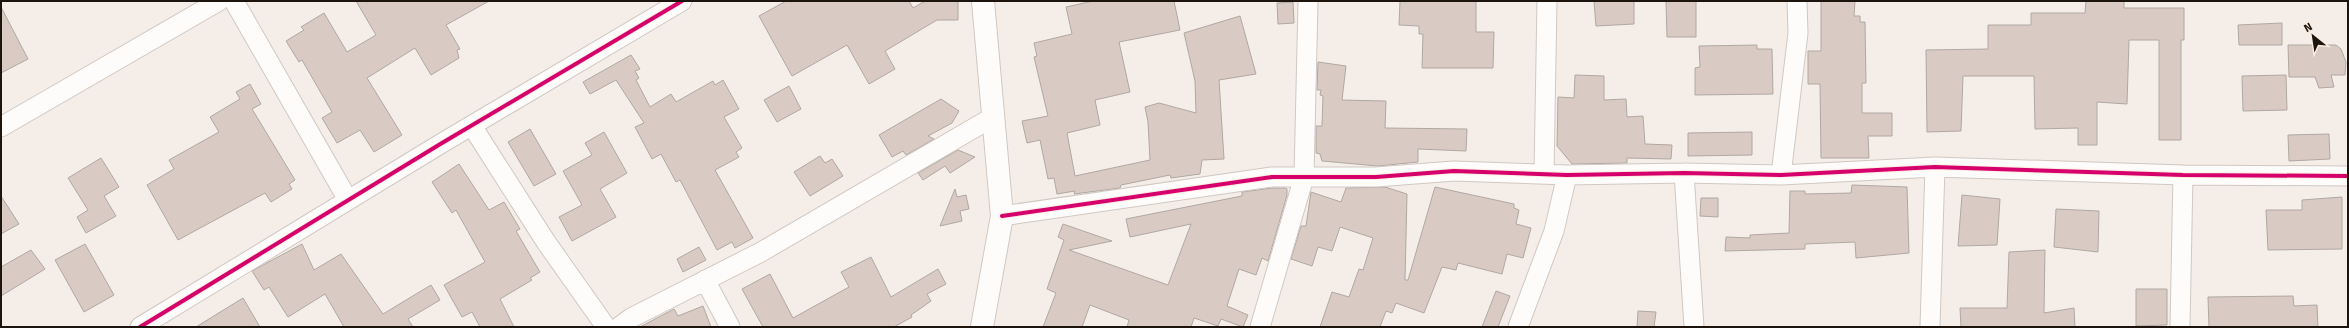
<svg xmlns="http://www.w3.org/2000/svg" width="2349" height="328" font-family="'Fira Sans',sans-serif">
	<rect width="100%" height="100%" fill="#f5ede7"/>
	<path fill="#dacac4" stroke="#b0a8a3" d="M356 1H489L446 25 460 49 457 50 459 58 431 75 415 48 367 78 402 135 374 152 360 130 337 143 322 118 332 112 302 60 299 62 286 41 304 30 301 27 324 13 347 52 376 35Z
		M786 1H909L913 8 925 1H958V20H937L885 51 895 69 869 84 847 45 792 76 759 16Z
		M1093 1H1174L1180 30 1119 42 1130 92 1095 100 1100 125 1067 133 1075 176 1150 160 1148 122 1145 107 1159 103 1196 113 1195 81 1184 33 1240 16 1256 74 1219 80 1224 159 1202 160 1200 174 1171 178 1170 175 1121 185 1120 188 1074 194 1075 191 1057 194 1054 178 1048 179 1040 140 1027 143 1022 121 1048 116 1034 57 1037 56 1034 43 1072 34 1066 7Z
		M1400 1H1476V32H1494L1493 68H1422L1423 34H1419V26L1399 25Z
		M1594 1H1634V24L1596 26Z
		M1666 1H1696V37H1667Z
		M1821 1H1855L1854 16H1860V22H1865L1866 83H1862V113H1892V136H1868L1869 158H1821L1820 84H1808V51H1821Z
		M2086 1H2124V8H2184V40H2181V140H2159V40H2129L2127 104 2097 102V145H2078V128L2035 129 2034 76H1963L1961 131 1927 132 1926 50 1988 49V25H2031V13H2085Z
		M1293 2 1294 23 1278 24 1277 3Z
		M1 7 28 59 1 73Z
		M2282 23V45H2239L2238 25Z
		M1757 45V49H1772L1773 94 1695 95V68L1700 67 1699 46Z
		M2288 45H2336L2341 49 2346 62 2345 75H2331L2334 87 2319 88 2315 77H2289Z
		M631 55 640 69 635 71 639 78 636 80 650 107 671 94 676 102 713 81 715 85 723 80 739 109 724 117 742 148 736 152 739 157 715 170 753 238 735 248 732 242 717 250 680 180 676 182 661 154 652 159 635 127 644 123 616 80 590 94 583 82Z
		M1318 62 1346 66 1342 100 1386 101 1385 128 1467 129 1466 151 1418 149V162L1378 166 1322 161 1320 154 1316 153V126H1322L1323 96 1320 95 1321 90H1317Z
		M1575 75 1604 76V100L1626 99 1627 117 1643 116 1645 144 1672 145 1671 159 1627 158V163L1572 164 1557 146 1558 97 1574 98Z
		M2286 75 2287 110 2243 111 2242 76Z
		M250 84 261 104 252 109 295 180 289 184 292 189 271 202 265 193 178 240 147 185 174 169 169 160 219 132 210 117 240 99 236 92Z
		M789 86 801 109 777 122 764 100Z
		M941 99 959 111 952 123 928 136 934 139 906 155 903 151 892 157 879 135Z
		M530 129 556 174 534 186 508 142Z
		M604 132 627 173 600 189 616 217 572 241 559 217 582 205 563 171 592 155 585 143Z
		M1752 132V155L1688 156V133Z
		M2329 134 2330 159 2289 161 2288 135Z
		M958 150 975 157 950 173 945 166 923 180 918 173Z
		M820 156 825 163 832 159 843 176 810 196 794 172Z
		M101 158 119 187 104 196 116 216 86 233 77 217 88 210 68 178Z
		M459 164 489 210 504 202 520 229 516 231 540 272 530 278 532 280 500 299 514 327H480L472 312 462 317 444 285 485 262 456 210 452 213 432 182Z
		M1852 185 1907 187 1909 253 1856 258 1855 242 1805 244V249L1725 251 1726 237 1750 238V235L1789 233 1790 191H1805V194L1851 193Z
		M1385 187 1407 194 1405 280H1408L1435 187 1514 204V208L1519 210 1516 224 1531 228 1523 258 1507 254 1502 274 1458 263 1456 270 1442 267 1424 313 1396 303 1392 313 1386 311 1380 327H1320L1332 292 1349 297 1359 269 1363 270 1373 238 1340 227 1332 251 1318 247 1312 266 1291 259 1301 226H1306L1311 192 1341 202 1346 188Z
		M1273 188H1285L1287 189V195L1268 261 1262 258 1256 275 1239 269 1227 306 1248 315 1243 327 1221 319 1218 326 1194 318 1191 327H1127L1129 320 1090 305 1082 327H1043L1056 293 1047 289 1064 240 1058 237 1063 224 1112 241 1069 250 1168 285 1191 224 1130 237 1126 219 1242 196V192Z
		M955 189 957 197 966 195 969 209 960 211 962 221 940 226Z
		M1962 195 2000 199 1997 245 1958 246Z
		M1 196 19 224 1 234Z
		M2342 197V249L2268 250 2266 210H2302V200Z
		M1701 198H1718V217L1700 216Z
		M2056 209 2099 211 2098 252 2054 247Z
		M85 244 114 295 84 312 55 260Z
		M302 244 314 270 341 254 383 314 431 285 440 300 408 319 413 327H344L325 294 288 317 269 287 264 290 252 271Z
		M699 247 706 260 683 272 677 259Z
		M31 250 45 269 1 296V267Z
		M2045 250 2044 313 2074 308 2075 327H1961L1960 308H2007L2009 252Z
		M871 257 891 297 938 269 946 284 927 294 931 301 911 315 912 317 894 327H763L742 289 770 274 793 318 849 287 841 272Z
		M2136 289H2167V325L2136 326Z
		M1496 291 1510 296 1498 327H1482Z
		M2293 296 2294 306 2317 305 2318 327H2209L2208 297Z
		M243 298 260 327H196Z
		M703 306 711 327H640L674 309 678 316Z
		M1638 311 1656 312 1654 327H1637Z"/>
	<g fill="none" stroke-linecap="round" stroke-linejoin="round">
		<defs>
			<path id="minor" d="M234 1 348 200
				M472 126 546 242 606 327
				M1 127 219 1
				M1544 173 1547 1
				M1684 173 1694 327
				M1781 175 1798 33 1797 1
				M1002 216 1272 177H1376L1454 171 1567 175 1684 173 1781 175 1935 167 2183 175 2348 176
				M705 280 730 327
				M140 327 442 143 682 1
				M619 327 631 318 761 252 993 117
				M1260 327 1304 177 1308 1
				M1518 327 1554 231 1567 175
				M1930 327 1935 167
				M2180 327 2183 175"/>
			<path id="secondary" d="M982 327 1002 216 983 1"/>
		</defs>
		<use href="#minor" stroke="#d0c8c2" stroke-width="21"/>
		<use href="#secondary" stroke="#d0c8c2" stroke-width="24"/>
		<use href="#minor" stroke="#fefcfb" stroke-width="19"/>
		<use href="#secondary" stroke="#fefcfb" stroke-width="22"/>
		<defs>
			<path id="cycleway" d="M1002 216 1272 177H1376L1454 171 1567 175 1684 173 1781 175 1935 167 2183 175 2348 176
				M140 327 442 143 682 1"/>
		</defs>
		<use href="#cycleway" stroke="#fbece1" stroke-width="6"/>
		<use href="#cycleway" stroke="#d6006c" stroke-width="4"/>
	</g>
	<rect width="2349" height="328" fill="none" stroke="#1c140d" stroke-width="4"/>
	<g transform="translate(2313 36) rotate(330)" stroke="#fbece1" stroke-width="3" paint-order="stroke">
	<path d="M0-3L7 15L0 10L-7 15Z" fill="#1c140d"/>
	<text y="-6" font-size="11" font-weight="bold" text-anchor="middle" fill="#1c140d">N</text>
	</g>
</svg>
